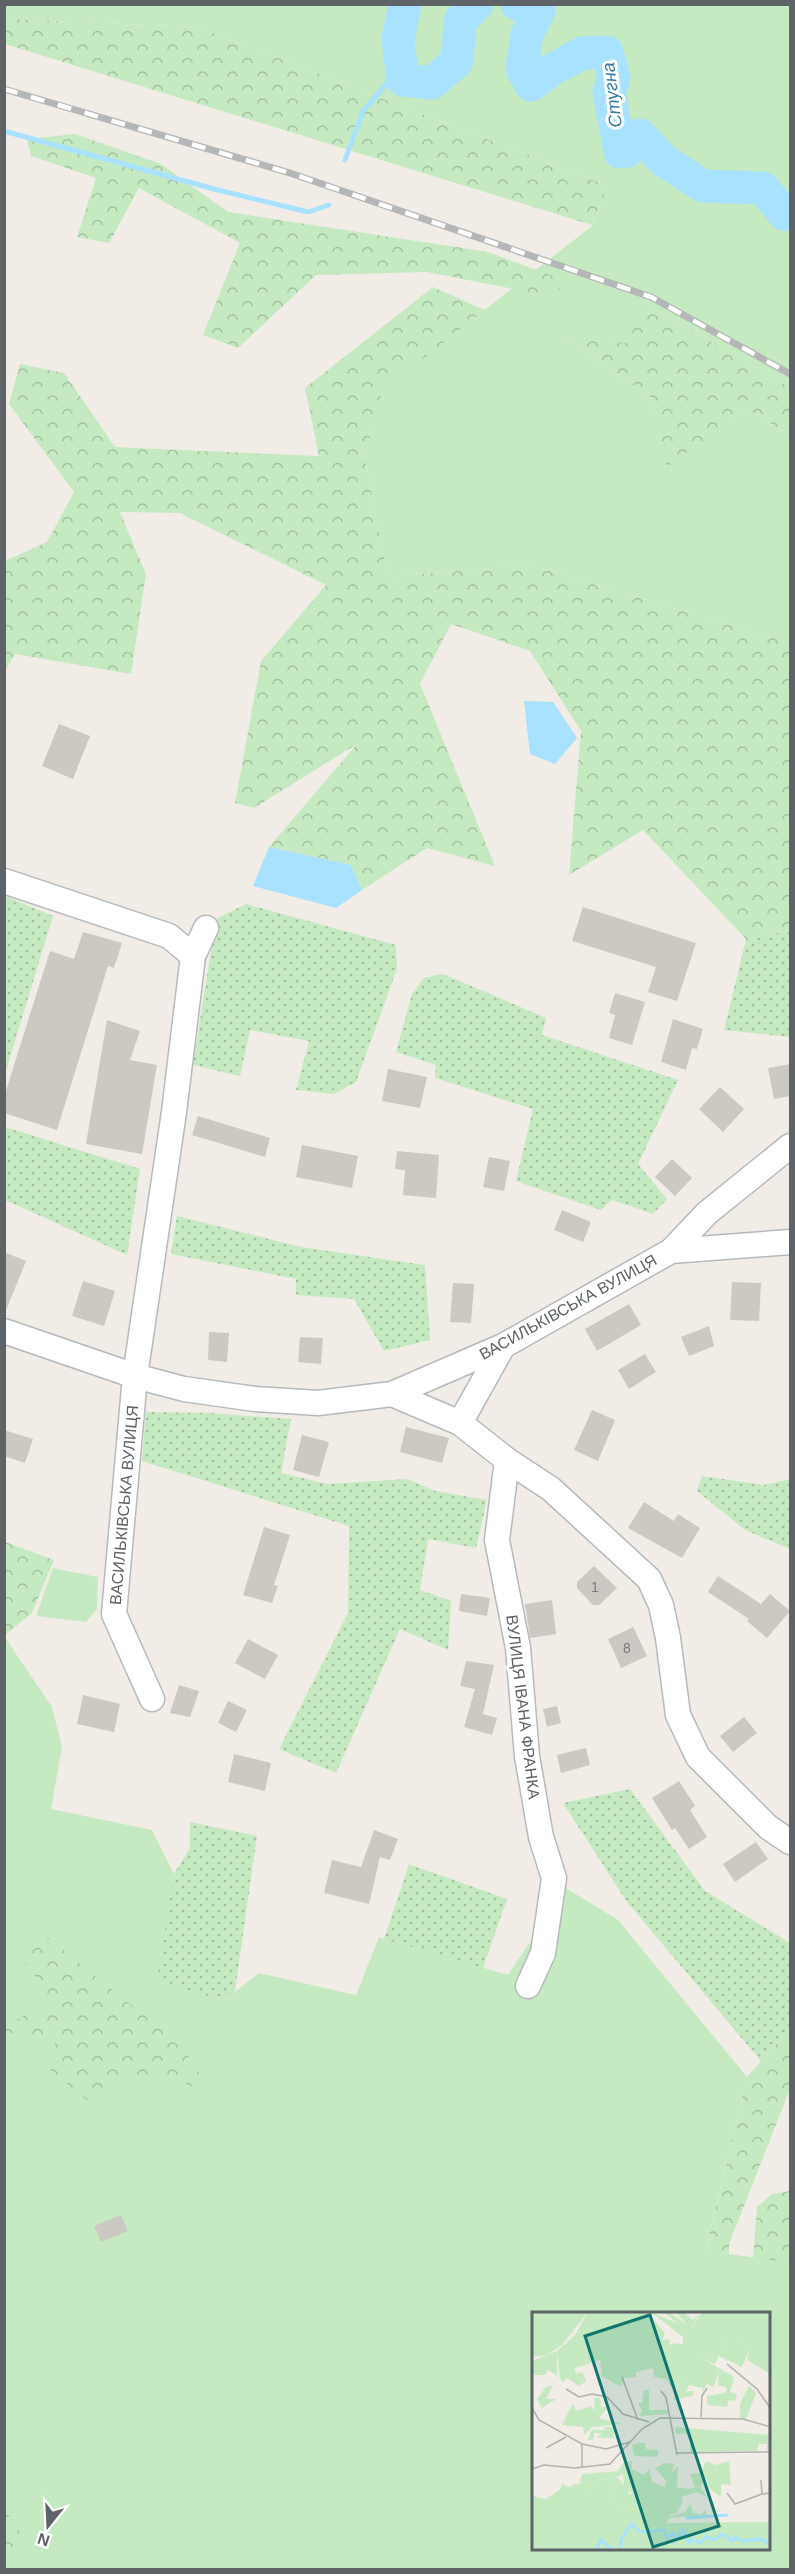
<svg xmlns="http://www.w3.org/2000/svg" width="795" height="2574" font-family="Helvetica,sans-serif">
	<defs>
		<pattern id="forest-crowns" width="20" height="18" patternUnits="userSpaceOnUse" patternTransform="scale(1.5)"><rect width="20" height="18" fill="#c5eac1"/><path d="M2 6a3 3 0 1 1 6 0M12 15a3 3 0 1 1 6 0" fill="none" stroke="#a3c1a1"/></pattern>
		<pattern id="garden-dots" width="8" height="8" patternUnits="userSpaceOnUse" patternTransform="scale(1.5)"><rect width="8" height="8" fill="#c5eac1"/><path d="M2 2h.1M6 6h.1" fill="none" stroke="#a3c1a1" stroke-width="1.8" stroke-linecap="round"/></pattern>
	</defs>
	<rect width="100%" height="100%" fill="#f1ede6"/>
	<path fill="#c5eac1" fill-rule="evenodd" d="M5 4 790 5V387L647 306 626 343 564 337 651 398 667 466 747 409 790 435V643L531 565 388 577 365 458 382 390 592 226 608 186 199 27 5 19Z
		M53 1568 98 1577 97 1609 86 1622 36 1616Z
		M4 1636 52 1707 62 1747 51 1809 152 1830 174 1874 158 1980 223 2001 259 1973 356 1995 379 1937 508 1975 566 1888 618 1920 747 2077 705 2251 790 2262V2569H5V2559L23 2537 4 2510ZM534 2313H770V2548H534Z"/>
	<path fill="url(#forest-crowns)" d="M5 19 199 27 608 186 592 225 5 44Z
		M75 134 161 164 228 212 488 252 569 282 550 296 427 272 316 275 238 348 203 335 240 243 139 188 109 243 77 237 96 178 31 156 27 139Z
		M433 287 485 310 382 391 365 458 388 577 531 565 790 643V931L746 939 643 830 569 875 581 731 530 651 451 624 420 684 495 866 427 848 362 890 351 865 269 847 357 744 254 808 235 803 261 661 326 585 180 513 120 512 146 574 131 674 15 654 5 671V561L47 542 74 492 9 404 20 364 64 373 115 447 319 456 305 388Z
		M647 306 790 387V435L747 409 667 467 651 398 563 336 626 343 623 332Z
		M5 1542 54 1560 32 1613 5 1635Z
		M46 1936 181 2045 213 2095 158 2072 104 2084 94 2106 47 2067 58 2035 5 2033V2025L53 2002 23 1959Z
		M790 2029V2089L729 2244V2254L705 2252 747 2077Z
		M790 2191V2262L753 2258 757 2207 772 2194Z
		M5 2510 24 2537 5 2559H4Z"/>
	<path fill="url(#garden-dots)" d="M5 896 53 916 5 1074Z
		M246 904 396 945 397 969 356 1082 334 1094 296 1090 309 1041 250 1030 240 1076 193 1065 216 919Z
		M790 931V1037L724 1030 746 939Z
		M443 974 546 1018 542 1035 678 1080 638 1164 667 1199 653 1214 612 1200 601 1210 516 1181 533 1109 435 1078 436 1065 396 1052 412 994 424 978Z
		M5 1127 140 1169 127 1255 5 1200Z
		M177 1216 301 1247 425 1265 430 1340 384 1351 354 1299 296 1295V1279L171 1254Z
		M146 1412 211 1413 291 1419 281 1473 328 1484 407 1479 435 1491 487 1500 476 1548 428 1539 420 1590 451 1601 448 1650 400 1629 336 1773 279 1749 348 1613 349 1526 142 1461Z
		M702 1476 764 1485 790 1479V1549L745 1530 697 1491Z
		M630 1789 705 1891 790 1943V2029L761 2061 627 1902 563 1803Z
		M190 1822 257 1836 235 1991 223 2001 157 1980 174 1874 190 1848Z
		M409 1864 507 1899 483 1968 384 1939Z"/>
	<path fill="#a8e2ff" d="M524 701 553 702 577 738 555 764 530 754Z
		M269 847 351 865 362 890 336 908 253 886Z"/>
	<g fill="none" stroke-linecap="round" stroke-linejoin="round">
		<path stroke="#a8e2ff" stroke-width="5" d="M4 131 214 189 308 212 329 205
			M345 160 363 111 402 66"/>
		<path stroke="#a8e2ff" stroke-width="33" d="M405 4 398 39 403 80 432 83 457 61 460 21 477 4
			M517 4 531 6 539 11 527 34 522 69 531 85 553 69 582 53 607 52 614 79 609 92 620 152 627 151 640 135 664 161 703 186 763 188 784 214H790"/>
	</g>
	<path fill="#ccc8c2" d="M59 724 90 736 73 779 42 766Z
		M583 907 696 943 677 1001 648 992 656 967 572 941Z
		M83 932 122 943 114 968 108 966 57 1130 4 1113V1097L50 951 74 959Z
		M615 993 645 1002 632 1045 609 1038 615 1015 609 1013Z
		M673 1019 703 1029 697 1049 692 1048 686 1070 661 1062Z
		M107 1020 140 1031 130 1060 157 1065 142 1154 86 1144Z
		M790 1064V1096L774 1099 768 1068Z
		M388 1069 427 1077 420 1108 382 1101Z
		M720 1087 744 1109 723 1132 699 1109Z
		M198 1116 270 1138 265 1157 192 1135Z
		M302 1145 358 1156 352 1188 296 1177Z
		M397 1151 439 1155 436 1198 403 1195 405 1170 395 1169Z
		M489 1157 510 1161 504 1191 483 1187Z
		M672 1159 692 1178 675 1196 655 1177Z
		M562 1210 591 1222 583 1242 554 1230Z
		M4 1252 26 1261 5 1313H4Z
		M83 1281 115 1291 104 1326 72 1316Z
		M732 1282 761 1283 759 1321 730 1320Z
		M453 1283 474 1284 471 1323 450 1322Z
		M629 1304 641 1325 597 1351 585 1329Z
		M709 1326 714 1346 689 1356 681 1337Z
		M209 1332 229 1333 227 1362 208 1360Z
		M300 1337 323 1338 321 1364 298 1362Z
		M645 1354 656 1372 629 1389 618 1370Z
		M592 1410 615 1420 598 1461 574 1450Z
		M406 1427 449 1438 442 1463 400 1452Z
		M4 1430 33 1439 25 1463 4 1456Z
		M302 1435 329 1442 319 1477 293 1470Z
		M644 1502 674 1521 678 1514 700 1528 682 1558 628 1528Z
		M264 1527 290 1535 274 1585 278 1586 272 1603 243 1595Z
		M594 1566 617 1588 599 1605H593L577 1588V1582Z
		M718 1576 761 1604 770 1594 790 1611 767 1638 747 1621 749 1619 708 1592Z
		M461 1594 490 1598 487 1616 459 1611Z
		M552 1600 556 1634 530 1638 525 1604Z
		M633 1627 647 1656 621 1668 608 1639Z
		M248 1639 278 1655 265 1679 235 1663Z
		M466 1661 494 1665 483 1714 497 1718 492 1735 464 1727 475 1689 460 1686Z
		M179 1685 199 1691 190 1717 170 1713Z
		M83 1695 120 1704 114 1732 77 1724Z
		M228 1701 247 1710 236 1732 218 1723Z
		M557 1706 561 1723 547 1727 543 1709Z
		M744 1717 757 1733 733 1752 720 1736Z
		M586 1748 590 1765 561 1773 557 1755Z
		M234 1754 271 1763 265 1791 228 1782Z
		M679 1781 695 1806 690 1810 707 1837 689 1849 675 1828 672 1830 652 1798Z
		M374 1830 398 1839 390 1860 380 1857 369 1904 324 1893 332 1860 361 1867Z
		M756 1842 768 1859 735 1882 723 1864Z
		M121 2215 128 2231 101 2242 94 2226Z"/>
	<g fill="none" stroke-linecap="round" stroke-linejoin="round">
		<defs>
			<path id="minor" d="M4 881 169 936 193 956
				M671 1251 790 1242
				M4 1331 135 1376 184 1389 255 1399 318 1403 392 1394 503 1346 671 1251 707 1213 790 1146
				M392 1394 460 1423 507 1460 551 1489 649 1579 661 1605 668 1638 678 1715 698 1757 768 1827 790 1842
				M460 1423 503 1346
				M507 1460 497 1540 518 1648 527 1756 541 1837 554 1878 543 1953 528 1986
				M152 1699 114 1614 135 1376 174 1112 193 956 206 928"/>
		</defs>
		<use href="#minor" stroke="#b6babd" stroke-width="27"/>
		<use href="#minor" stroke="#fff" stroke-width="24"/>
		<defs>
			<path id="rail" d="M4 89 290 173 651 297 790 374"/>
		</defs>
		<use href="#rail" stroke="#b5b6b7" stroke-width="7"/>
		<use href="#rail" stroke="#fff" stroke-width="4.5" stroke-dasharray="14" stroke-linecap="butt"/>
	</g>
	<g text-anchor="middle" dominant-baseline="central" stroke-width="6" stroke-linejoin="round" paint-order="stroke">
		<g font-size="14" fill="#797c7e">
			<text x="595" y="1587">1</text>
			<text x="627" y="1648">8</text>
		</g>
		<g font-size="16" fill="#5d6367" stroke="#fff">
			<text transform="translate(568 1307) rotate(-29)">ВАСИЛЬКІВСЬКА ВУЛИЦЯ</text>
			<text transform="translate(124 1505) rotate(-85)">ВАСИЛЬКІВСЬКА ВУЛИЦЯ</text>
			<text transform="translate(523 1707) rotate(83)">ВУЛИЦЯ ІВАНА ФРАНКА</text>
		</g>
		<g font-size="18" font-style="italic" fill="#377aa7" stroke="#fff">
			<text transform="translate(612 95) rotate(-97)">Стугна</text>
		</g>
	</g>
	<g transform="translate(532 2312)">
		<rect width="238" height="238" fill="#f1ede6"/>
		<path d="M56 0H115L133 21 130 28 137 27 138 33 145 31 171 38 168 45 195 61 187 60 181 75 163 66 148 71 143 80 134 67 122 65 121 56 104 60V65L92 66 90 74 85 73 70 64 68 48 43 56 28 67 25 39 43 23ZM30 172 37 175 43 172 63 189 53 192 126 203 130 202 120 194 114 200 76 191 77 176 87 172 95 175 97 182 139 177 145 192 132 215 170 217 188 212 196 216 203 211 207 218H213L224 210H238V238H0V184L14 187 28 178Z" fill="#c5eac1"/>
		<path d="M0 0H56L30 33 15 43 0 45ZM119 0 147 12 131 0H137L155 13 144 0H151L161 8 168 0 160 16 170 0H238V62L215 48 218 36 198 22 183 52 168 45 170 38 151 35V25ZM25 39V64L17 58 13 63H0V49ZM34 55H42L44 62 50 60 54 69 47 74 35 66 31 71 27 65ZM164 65 175 71 170 83 171 76 157 73 154 79H162L160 84 141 88 148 71ZM21 73 14 87H24L10 96 5 87 14 75ZM217 74 224 81 214 107 208 106V92ZM71 115H81L82 126H65L70 121H62V127L55 129 60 118H74ZM174 149 183 153 197 149 199 173 189 172V185L177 176 174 166 168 175 175 185 165 180 149 185 151 190 144 202H139L145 192 139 177 128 182H102L87 172 77 176 76 191 114 200 120 193 132 201 125 206 52 192 51 188 63 189 43 172 85 165 92 173 91 162 100 157 112 163 117 157 120 170 133 175 134 169 123 156 133 151 142 152 139 161 146 154 145 175 158 177 163 175 158 162 168 161ZM18 189 79 203 68 212 40 208 39 218 27 214 25 223 3 215 0 207V201ZM158 192 161 201 170 202 174 197V202L181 203 133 206 153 200ZM224 210 214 218H207L203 212 196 216 188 212 170 217 132 215V211Z" fill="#c5eac1"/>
		<path d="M198 22 218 36 210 55 187 44Z" fill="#c5eac1"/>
		<path d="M187 60 199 62 202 66 198 80 205 82 203 89 197 88 195 95 175 93V84L193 81 195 76 186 73ZM112 78H117V98H136L137 102 107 104 110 99 106 91H110ZM62 86H68L69 94 75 96 67 106 90 112 60 115 52 123 51 115 30 113 41 91 44 99 60 94 63 99ZM143 115 238 123V137L235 139V132H227L225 139 158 140V122H144ZM105 131H113L114 137 126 138V145L102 144 100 133ZM100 149V157L85 165 48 171 50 162 86 159 92 150Z" fill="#c5eac1"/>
		<path fill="none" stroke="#a8e2ff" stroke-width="3" d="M154 206 196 203M64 238 69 228 80 238M89 238V228L99 212 108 220 132 218 135 226 141 221 143 228 151 218 157 231 161 227 168 231 175 224 181 228 191 222 200 229 203 225 210 229 229 227 239 233"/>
		<path fill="none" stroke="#b2b2af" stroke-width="1.5" d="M195 52 225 77 239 97M90 65 106 108M34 77 47 85 60 82 75 85 91 102 117 110M129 79 134 85 145 143M0 96 7 108 50 132 74 137 98 130M169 105 170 84 175 76M50 132V155M14 136 34 125M145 141 239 140M0 157 12 153 43 156 78 152 110 117 128 106 211 107 239 115M229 168 230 182 239 181M195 181 203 192 230 182"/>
		<path fill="#0f766e" fill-opacity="0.15" stroke="#0f766e" stroke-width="3" d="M118 3 187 214 121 235 53 24Z"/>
		<rect width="238" height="238" fill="none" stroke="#5d6367" stroke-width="3"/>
	</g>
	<rect width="795" height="2574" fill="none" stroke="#5d6367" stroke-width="12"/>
	<g transform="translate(48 2526) rotate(198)" stroke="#ffffff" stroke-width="4.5" paint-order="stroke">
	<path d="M0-4.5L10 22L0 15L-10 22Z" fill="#5d6367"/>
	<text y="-9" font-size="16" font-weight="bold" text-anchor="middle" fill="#5d6367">N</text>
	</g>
</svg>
